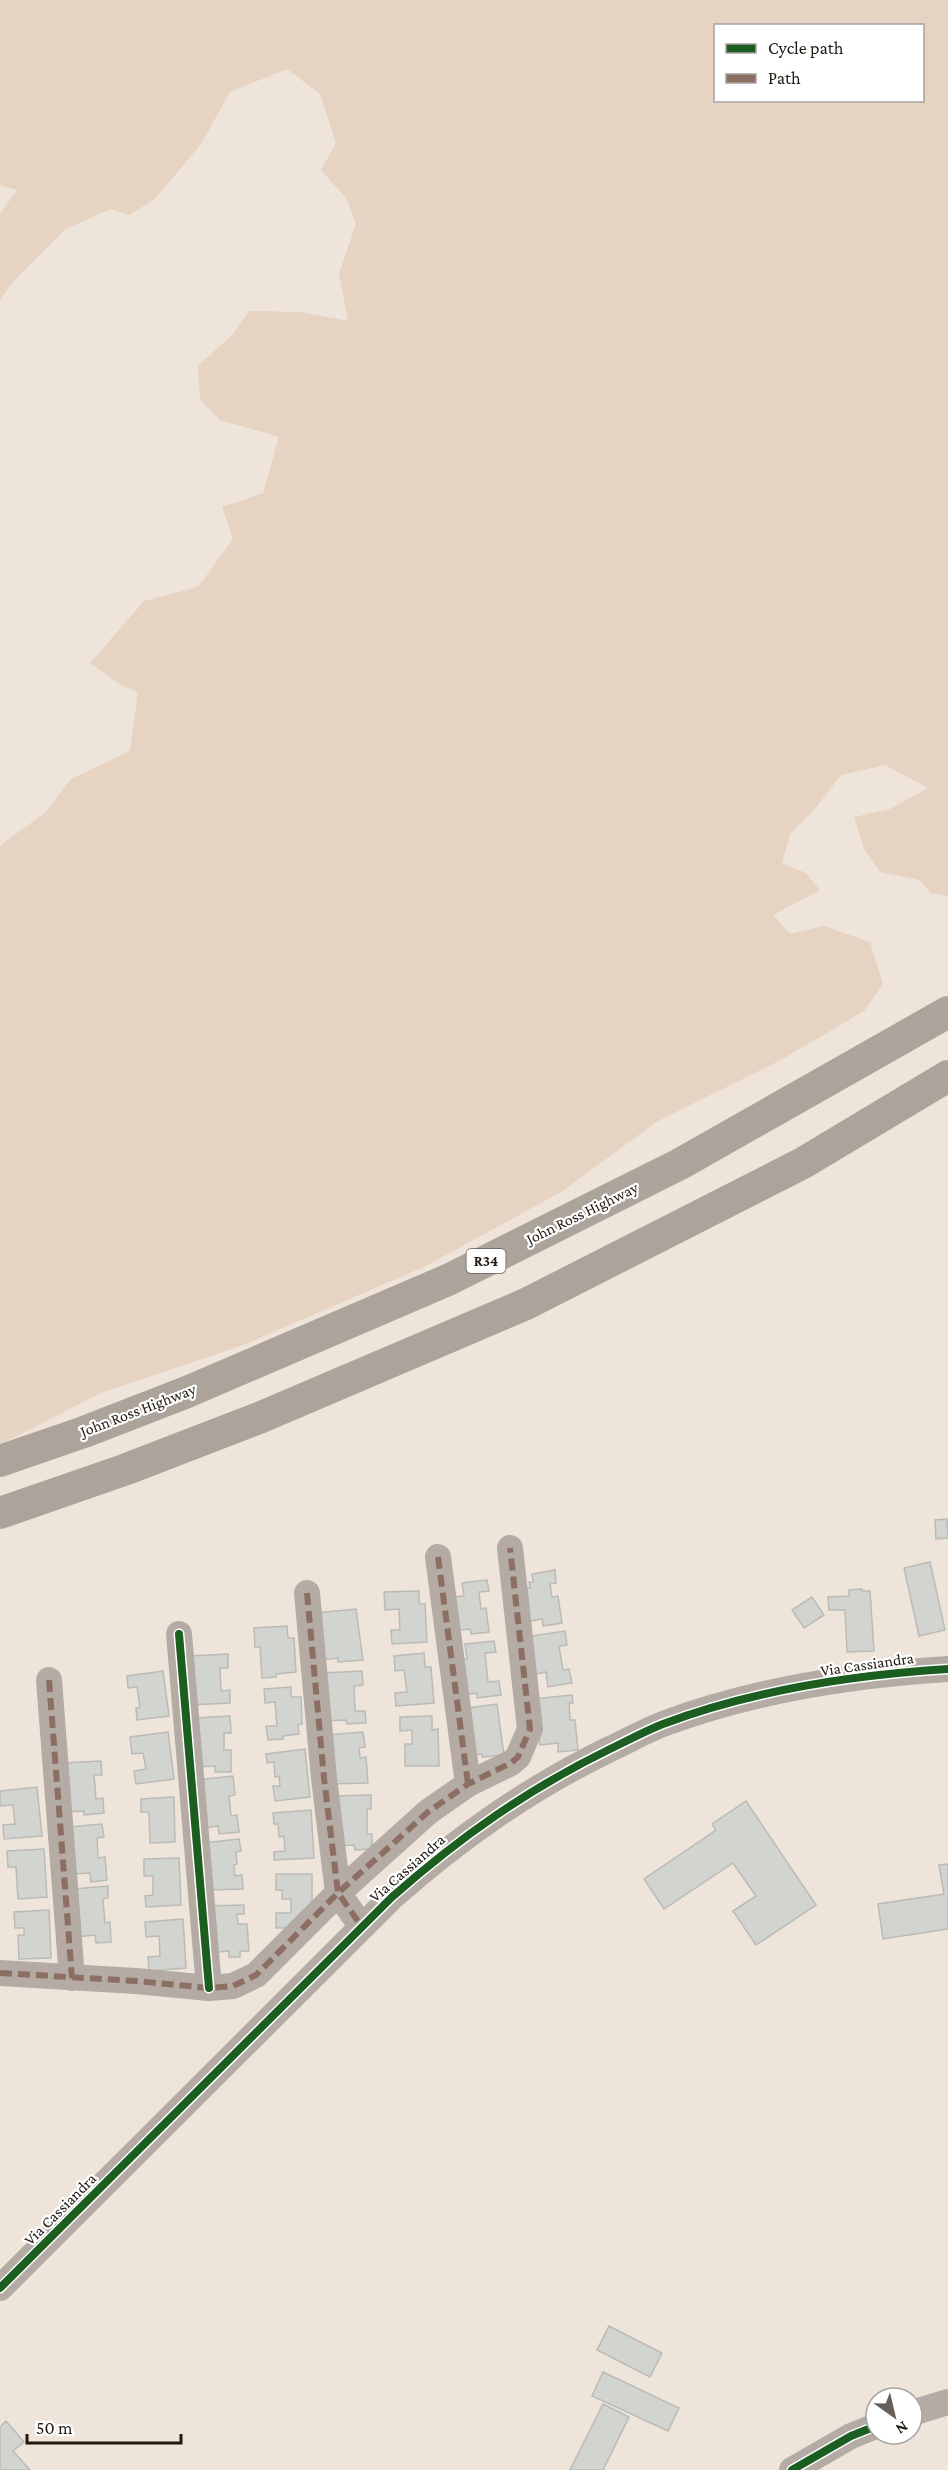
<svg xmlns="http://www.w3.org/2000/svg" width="948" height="2470" font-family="'Crimson Pro',serif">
	<rect width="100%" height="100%" fill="#efe4da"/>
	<path fill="#e6d3c1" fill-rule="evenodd" d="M0 0H948V896L931 893 919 880 880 872 864 849 854 817 890 809 928 788 885 765 841 775 814 810 790 834 782 863 806 873 820 890 773 915 790 934 824 926 870 942 883 984 864 1011 781 1060 658 1121 561 1192 426 1266 246 1344 101 1393 9 1440 0 1443V848L2 844 46 812 71 779 130 751 138 692 124 687 90 663 144 601 198 587 233 539 222 507 263 493 279 437 220 420 200 400 198 366 233 334 249 311 299 312 348 321 339 274 356 224 347 199 321 170 336 143 320 94 287 69 230 92 201 144 155 199 129 215 110 209 66 229 11 284 0 300V214L17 190 0 185ZM716 26H922V100H716Z"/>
	<path fill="#d2d4d0" stroke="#babbb7" stroke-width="1.5" d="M947 1519 948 1538 936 1539 935 1520Z
		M930 1562 945 1630 919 1636 904 1568Z
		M555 1570 556 1583 550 1584 552 1597 558 1596 562 1623 543 1626 542 1619 524 1622 525 1588H530L529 1582H533L532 1574Z
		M487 1580 489 1591 479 1592 481 1609 486 1608 489 1632 471 1634 470 1629 452 1631V1597L464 1596 462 1583Z
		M862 1589V1591H870L874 1651 847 1652 845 1610H829L828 1597 849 1596V1590Z
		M419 1591V1604H425L427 1642 392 1644 391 1630H400L399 1609 385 1610 384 1592Z
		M812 1597 824 1615 804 1628 792 1610Z
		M356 1609 363 1660 338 1662V1658L320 1660 316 1613Z
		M287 1626 288 1638H294L296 1672 276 1674V1677L262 1678 260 1647H255L254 1628Z
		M565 1631 567 1645 559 1646 563 1670 569 1669 572 1683 548 1687 546 1672 536 1674 524 1637Z
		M494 1641 496 1652 485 1653 488 1682 499 1681 501 1695 477 1698V1693L458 1696 461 1660 467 1659 465 1644Z
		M424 1653 425 1667H431L434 1703 396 1706 395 1693 407 1692 404 1670 395 1671 394 1656Z
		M228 1654V1668H220L221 1691 230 1690V1703L191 1705 189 1656Z
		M163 1671 169 1716 137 1720 136 1708 140 1707 137 1687 128 1688 127 1676Z
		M362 1671 363 1685 354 1686 355 1711H365L366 1723 347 1724 346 1720 326 1721 322 1673Z
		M291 1687V1697H301L302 1724 298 1725 299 1734 283 1736V1739L268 1740 266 1726H277L275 1702 265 1703 264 1689Z
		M572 1695 573 1703H569L570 1720H575L578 1750 558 1752V1743L540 1745 533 1699Z
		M497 1704 504 1755 482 1757V1754L466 1756 460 1709Z
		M230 1716 231 1733H224V1750H231V1772H215V1766L197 1767 195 1718Z
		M432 1716V1730L438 1729 439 1766H405V1744H412V1730L400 1731V1717Z
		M168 1732 174 1779 136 1784 134 1771 146 1769 143 1753 132 1754 130 1737Z
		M363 1732 365 1747 359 1748 360 1758 366 1757 368 1783 331 1784 326 1735Z
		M305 1749 310 1797 275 1801 273 1786H280L279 1776 275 1777 274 1762 267 1763 266 1754Z
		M101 1761 102 1775H94L96 1799 103 1798 104 1813 84 1815V1811L66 1812 63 1763Z
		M233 1776 235 1795 229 1796 231 1816 237 1815 239 1832 219 1834 218 1826 202 1828 197 1780Z
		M37 1787 42 1836 4 1839 3 1825 15 1824 13 1805 0 1806V1791Z
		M371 1795V1809H367V1834H372V1849L355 1850 354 1845 335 1846 334 1796Z
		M174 1797 175 1842 150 1843 149 1812H141V1799Z
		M746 1801 816 1905 756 1945 733 1911 756 1896 733 1863 664 1909 644 1879 716 1830 712 1824Z
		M311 1810 314 1858 274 1860V1852L285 1851 284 1836 279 1837 278 1824H274L273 1813Z
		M102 1824 104 1837 97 1838 98 1858 105 1857 107 1880 91 1882 90 1873 73 1874 69 1827Z
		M239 1839 241 1851 236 1852 237 1864 234 1865 235 1876 242 1875 243 1889 208 1890 203 1843Z
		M44 1849 47 1897 18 1899 16 1867H8L7 1851Z
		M179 1858 181 1905 146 1907 145 1896 153 1895V1876H144V1859Z
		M948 1864V1929L883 1939 878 1904 944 1894 939 1865Z
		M276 1874H312V1919L302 1928H276V1913H291V1899H282V1890H276Z
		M108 1886V1898L103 1899 105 1923 110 1922 111 1942 96 1943 95 1935 77 1937 74 1889Z
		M244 1905V1914H237L238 1924H247L249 1951H240V1957H229V1951L208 1953 205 1906Z
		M49 1910 51 1958 19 1959 18 1935H24V1928H15L14 1912Z
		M183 1919 186 1968 149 1971 148 1957 160 1956 159 1936 146 1937 145 1922Z
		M609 2326 662 2353 650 2377 597 2350Z
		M603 2372 679 2408 668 2431 592 2396Z
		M603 2404 629 2417 603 2470H570Z
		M6 2421 24 2442 13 2451 30 2470H0V2427Z"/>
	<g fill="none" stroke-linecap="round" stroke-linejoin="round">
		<path stroke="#b3aba4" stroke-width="26" d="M438 1557 468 1784
			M307 1593 324 1778 338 1893 362 1927
			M179 1634 209 1988
			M49 1680 72 1978
			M0 1973 136 1981 209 1988 233 1986 256 1975 338 1893 428 1812 468 1784 511 1763 518 1757 530 1729 510 1548
			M0 2288 392 1897C460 1837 528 1789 610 1749 627 1741 645 1731 663 1724 753 1690 853 1675 948 1669
			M912 2413 948 2402
			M792 2470 851 2436 876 2426"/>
		<path stroke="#aca39a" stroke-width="32" d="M0 1461 84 1432 187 1392 450 1279 680 1164 948 1012
			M0 1513 124 1470 259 1418 526 1304 803 1163 948 1076"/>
		<path stroke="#8d6e63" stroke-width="6" stroke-dasharray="12 6" stroke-linecap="butt" d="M438 1557 468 1784
			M307 1593 324 1778 338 1893 362 1927
			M49 1680 72 1978
			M0 1973 136 1981 209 1988 233 1986 256 1975 338 1893 428 1812 468 1784 511 1763 518 1757 530 1729 510 1548"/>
		<defs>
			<path id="cycleway" d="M179 1634 209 1988
				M0 2288 392 1897C460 1837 528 1789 610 1749 627 1741 645 1731 663 1724 753 1690 853 1675 948 1669
				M792 2470 851 2436 876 2426"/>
		</defs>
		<use href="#cycleway" stroke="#fff" stroke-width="11"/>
		<use href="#cycleway" stroke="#1b5e20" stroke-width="8"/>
	</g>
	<g text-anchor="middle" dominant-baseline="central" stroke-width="4.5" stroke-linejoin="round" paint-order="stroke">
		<rect fill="#fff" stroke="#635e59" stroke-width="1.5" x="466.5" y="1249" width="39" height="24" rx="4.5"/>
		<g font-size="15" font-weight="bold" fill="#201912">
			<text x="486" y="1261">R34</text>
		</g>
		<g font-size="16" fill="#201912" stroke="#fff">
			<text transform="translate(582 1213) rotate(-26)">John Ross Highway</text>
			<text transform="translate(138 1410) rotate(-21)">John Ross Highway</text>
			<text transform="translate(867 1664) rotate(-8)">Via Cassiandra</text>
			<text transform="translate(407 1868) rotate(-41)">Via Cassiandra</text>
			<text transform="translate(60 2209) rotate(-45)">Via Cassiandra</text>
		</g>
	</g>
	<rect x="714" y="24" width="210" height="78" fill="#ffffff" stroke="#a6a3a0" stroke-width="1.5"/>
	<rect x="726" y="44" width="30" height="9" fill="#1b5e20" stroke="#a6a3a0" stroke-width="1.5"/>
	<text x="768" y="54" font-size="18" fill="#201912">Cycle path</text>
	<rect x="726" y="74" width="30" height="9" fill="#8d6e63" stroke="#a6a3a0" stroke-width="1.5"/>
	<text x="768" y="84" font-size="18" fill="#201912">Path</text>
	<g transform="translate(894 2416) rotate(146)"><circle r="28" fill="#ffffff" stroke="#a6a3a0" stroke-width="1.5"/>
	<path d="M0-4.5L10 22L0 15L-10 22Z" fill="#686058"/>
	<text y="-9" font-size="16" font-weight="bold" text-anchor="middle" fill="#201912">N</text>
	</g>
	<path d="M27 2434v9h154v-9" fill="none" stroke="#201912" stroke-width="3"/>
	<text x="36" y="2434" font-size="18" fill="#201912" stroke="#ffffff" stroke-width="4.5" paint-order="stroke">50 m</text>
</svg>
